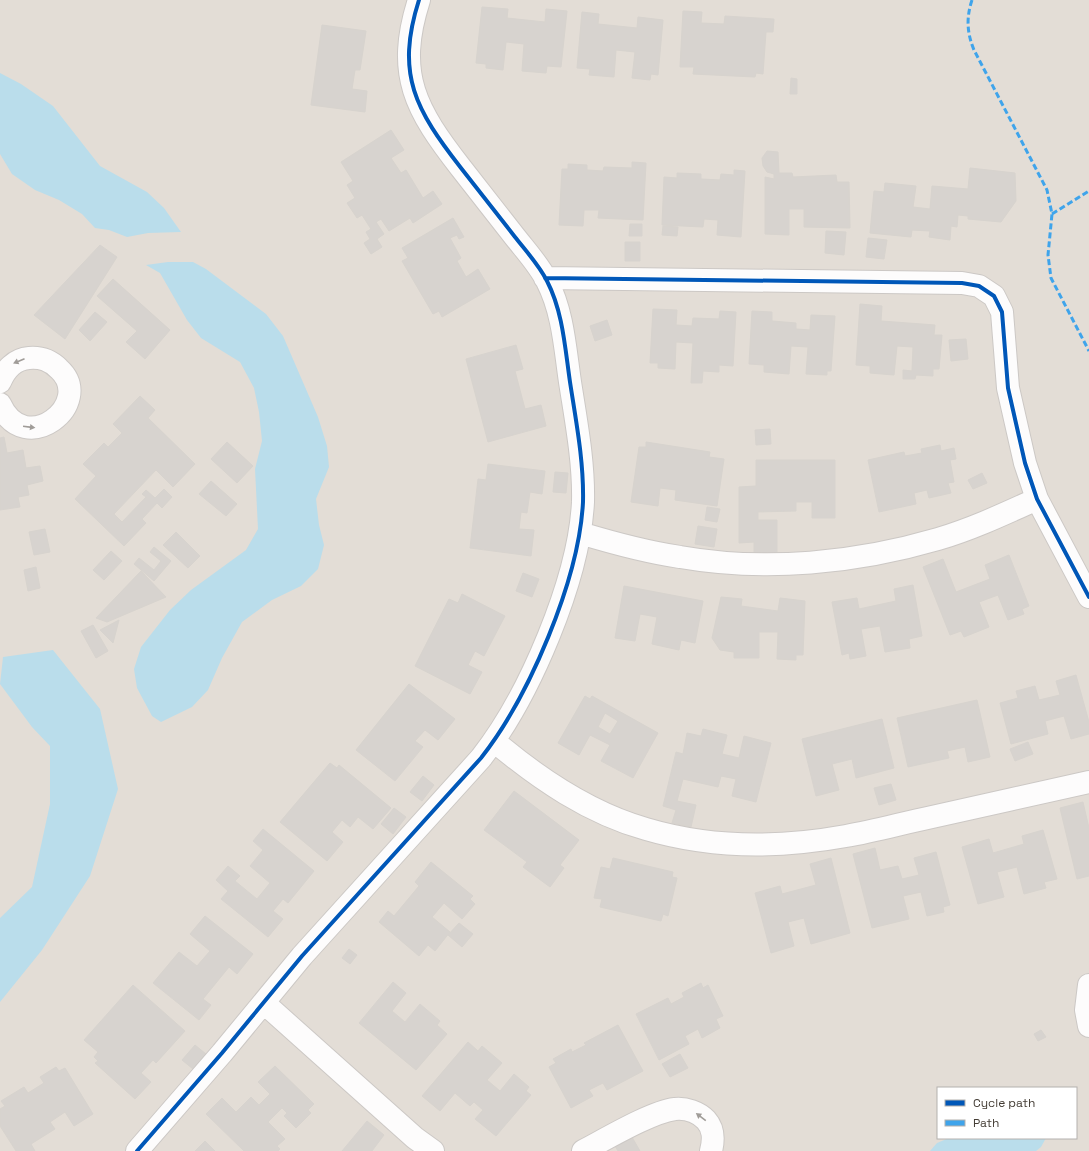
<svg xmlns="http://www.w3.org/2000/svg" width="1089" height="1151" font-family="'Space Grotesk',sans-serif">
	<rect width="100%" height="100%" fill="#efece8"/>
	<path fill="#e3ddd6" fill-rule="evenodd" d="M0 0H1089V1151H0ZM938 1088H1076V1138H938Z"/>
	<path fill="#baddeb" d="M0 73 21 84 53 106 100 166 147 192 164 208 181 232 148 233 127 237 109 230 95 228 82 214 59 200 35 190 12 174 0 154Z
		M168 262H193L206 269 266 314 283 336 318 417 327 446 329 467 316 499 319 525 324 545 318 569 301 586 272 600 242 622 222 658 208 690 192 707 161 722 152 716 137 688 134 669 141 647 170 610 191 590 246 550 258 529 255 469 262 441 259 412 254 388 240 362 201 338 187 320 160 273 146 265Z
		M53 650 100 709 118 789 90 876 42 950 0 1002V918L32 887 50 804V746L32 727 0 684 3 657Z
		M949 1138H1046L1041 1147 1036 1151H930L937 1143Z"/>
	<path fill="#d7d3cf" stroke="#d7d3ce" fill-rule="evenodd" d="M482 7 508 9 507 18 545 22 546 9 567 11 561 67 547 66 546 73 522 71 524 44 506 42 503 70 486 68V64L476 63Z
		M683 11 702 12 701 23 724 24 725 16 774 19 773 32H766L763 74 756 73 755 77 693 74 694 67H680Z
		M582 12 599 14 598 24 637 28 638 17 663 20 658 75 651 74 650 80 632 78 635 52 616 50 614 77 589 75 590 69 577 68Z
		M322 25 366 31 360 70H355L352 89 367 91 365 112 311 105Z
		M791 78 797 79V94H790Z
		M391 130 404 150 391 158 401 173 406 170 423 198 433 191 442 204 413 223 410 218 389 231 381 219 376 222 384 234 377 239 382 247 371 254 364 243 370 239 366 232 371 229 362 215 357 218 347 203 355 198 347 185 353 181 341 162Z
		M767 151 778 152 779 173H792L793 177 836 175 837 182H849L850 228 804 227V209H789V235L765 234V177L774 179V174L767 172 763 166 762 158Z
		M632 162 646 163 643 220 598 218 599 210H584L583 226 559 225 562 169H568V164L587 165V170L603 171 604 167 632 168Z
		M970 168 1015 173 1016 201 1001 222 968 219V216L958 215 957 227 951 226 950 240 929 237 930 231 912 230 911 237 870 233 874 191 884 192 885 183 916 186 913 207 930 209 932 186 968 189Z
		M734 170 745 171 741 237 717 235 718 220 704 219 703 227 662 225 664 177 677 178V173L701 174V179L720 180 721 174 734 175Z
		M453 218 464 237 459 239 457 235 450 238 461 258 457 261 466 277 478 269 490 289 442 317 439 311 433 314 402 261 408 258 402 248Z
		M630 224H642V236H629Z
		M663 226 678 227 677 236 662 235Z
		M826 231 846 232 844 255 825 253Z
		M868 238 887 240 884 259 866 257Z
		M625 242H640V261H625Z
		M100 245 117 257 65 339 34 315Z
		M113 279 170 330 145 359 126 342 137 331 97 296Z
		M860 304 882 306 881 321 935 325 934 335H942L939 369H933V376L916 375 915 379H903V370L912 371 913 347 897 346 894 375 870 373V366L856 365Z
		M653 309 677 310 676 325 692 326 693 318 719 319 720 311 736 312 733 366 719 365V372L703 371 702 383H691L693 343 676 342 675 369 658 368V363H650Z
		M752 311 772 312V321L796 323V329L810 330 811 315 835 316 831 371H827V375L806 374 808 347 791 346 789 374 764 372V365L749 364Z
		M95 312 107 322 90 341 79 330Z
		M607 320 612 335 595 341 590 326Z
		M966 339 968 359 951 361 949 340Z
		M516 345 523 369 515 371 525 409 541 405 546 426 488 442 466 359Z
		M140 396 155 410 148 418 195 464 173 487 156 470 114 514 122 522 146 497 142 494 146 490 155 498 164 489 172 497 162 508 157 503 142 519 146 523 124 546 75 499 96 476 83 464 104 443 108 447 122 433 113 424Z
		M770 429 771 444 756 445 755 430Z
		M4 437 7 453 23 450 26 468 40 466 43 481 27 485 29 495 18 497 20 507 0 510V438Z
		M227 442 253 466 237 483 211 459Z
		M646 442 710 452 709 457 724 459 717 506 675 500 676 490 660 488 658 506 631 502 639 447H646Z
		M940 445 941 451 954 448 956 459 950 460 954 482 948 483 951 493 929 498 927 490 914 493 916 504 879 512 868 460 904 452 905 456 922 453 921 449Z
		M756 460H835V518H812V502H796V511L758 512V520H777V557H754V542L739 543V487L756 486Z
		M488 464 545 471 542 494 530 492 527 513 521 512 519 529 534 530 531 556 470 548 478 479 486 480Z
		M555 472 568 473 566 493 553 492Z
		M982 473 987 483 973 489 968 480Z
		M211 481 237 504 226 516 199 494Z
		M707 507 720 509 717 522 705 520Z
		M698 526 717 529 714 547 695 544Z
		M45 529 50 552 34 555 29 532Z
		M176 532 200 556 188 568 163 545Z
		M154 547 171 561 154 581 134 564 139 558 154 570 161 561 150 552Z
		M111 551 122 561 104 580 93 570Z
		M1009 555 1029 606 1022 609 1024 614 1008 620 998 595 979 602 989 627 964 637 961 631 950 635 923 567 943 559 956 592 990 579 985 565Z
		M36 567 40 588 28 591 24 570Z
		M141 571 166 597 107 622 96 618Z
		M523 573 539 579 532 597 516 591Z
		M913 585 922 636 909 639 910 648 885 652 880 626 861 629 866 656 850 659 849 653 842 655 832 602 857 598 859 609 896 601 894 589Z
		M624 586 703 601 695 643 681 640 679 650 652 644 657 617 640 614 635 641 615 638Z
		M462 594 505 616 484 656 475 651 468 665 482 672 470 694 415 666 449 599 458 603Z
		M721 597 742 599 741 606 778 611 780 598 805 601 803 655H796V660L777 659 778 632H759V658H734V652L720 650 712 638Z
		M119 620 113 643 100 630Z
		M93 625 108 651 96 658 81 631Z
		M1076 675 1089 722V734L1071 739 1064 716 1045 721 1048 734 1011 744 1000 703 1018 698 1016 691 1035 686 1039 700 1060 695 1056 681Z
		M409 684 455 719 438 740 425 730 415 741 423 747 395 781 356 750Z
		M585 696 590 699 592 696 658 733 633 778 601 761 610 745 590 735 579 755 558 743ZM605 713 618 721 610 734 598 727Z
		M977 700 990 757 968 762 965 747 947 751 949 758 908 767 897 718Z
		M882 719 894 768 856 778 852 759 832 764 839 790 816 796 802 739Z
		M703 729 727 735 722 754 739 758 744 736 771 743 756 802 732 796 736 779 721 776 718 787 683 779 677 801 696 805 691 827 672 823 676 810 663 806 676 752 683 754 687 733 701 736Z
		M1028 742 1033 754 1015 761 1010 749Z
		M330 763 337 768 339 765 391 808 373 829 358 817 350 827 342 820 332 832 343 842 327 861 280 822Z
		M423 776 434 785 422 801 410 792Z
		M891 784 896 800 879 805 874 788Z
		M514 791 579 840 560 865 564 868 550 887 523 867 527 862 484 830Z
		M1083 802 1089 828V876L1077 879 1060 808Z
		M394 808 406 817 393 834 381 824Z
		M263 829 314 871 288 903 283 899 273 911 283 919 268 937 221 899 228 891 216 880 228 866 240 876 235 881 257 899 270 883 250 866 263 850 253 841Z
		M1043 830 1057 879 1044 882 1046 888 1024 894 1017 867 997 872 1004 897 978 904 962 847 989 839 993 853 1024 844 1022 836Z
		M875 848 880 870 898 866 902 879 919 875 914 858 936 852 950 905 943 907 944 912 927 916 921 892 903 896 909 919 872 928 853 854Z
		M613 858 673 872 672 877 677 878 668 916 663 914 661 921 600 907 602 899 594 898 601 867 610 869Z
		M831 858 850 933 811 944 804 918 788 922 794 946 771 953 755 893 780 886 782 894 816 885 810 864Z
		M431 862 473 896 470 899 475 904 462 919 444 903 432 917 450 932 435 951 428 945 419 956 379 922 388 911 394 916 419 886 415 882Z
		M205 916 253 954 237 974 229 967 203 999 211 1005 199 1020 153 983 179 952 197 966 210 951 190 934Z
		M459 923 473 934 462 947 448 935Z
		M349 949 357 955 350 964 342 958Z
		M393 982 406 993 392 1011 405 1022 420 1004 440 1021 437 1025 447 1034 416 1070 359 1023Z
		M701 983 703 988 708 985 723 1016 716 1019 720 1028 702 1038 698 1029 685 1036 689 1044 659 1060 636 1014 668 998 671 1004 684 997 682 993Z
		M133 985 185 1031 156 1063 153 1060 141 1073 151 1082 135 1099 95 1063 98 1061 94 1057 98 1052 84 1040Z
		M618 1025 643 1071 607 1090 603 1083 589 1090 593 1096 571 1108 549 1067 556 1063 553 1059 571 1049 572 1052 586 1045 584 1043Z
		M1041 1030 1046 1037 1038 1041 1034 1034Z
		M468 1042 478 1051 482 1046 502 1063 487 1080 500 1091 514 1074 529 1087 526 1091 531 1095 496 1136 475 1119 483 1110 474 1102 470 1106 455 1093 440 1111 422 1096Z
		M195 1045 206 1054 193 1069 182 1060Z
		M680 1054 688 1068 670 1077 662 1064Z
		M275 1066 314 1104 308 1110 311 1113 296 1128 284 1116 287 1113 282 1108 268 1122 285 1139 277 1146 280 1149 278 1151H244L206 1114 222 1098 236 1112 251 1097 259 1105 270 1094 258 1082Z
		M56 1067 59 1071 65 1068 93 1114 74 1126 65 1112 50 1122 55 1129 31 1144 35 1151H16L0 1126V1109L5 1106 1 1101 24 1087 28 1093 44 1083 40 1077Z
		M367 1121 384 1135 372 1151H342Z
		M632 1137 640 1151H618L615 1146Z
		M205 1141 215 1151H195Z"/>
	<g fill="none" stroke-linecap="round" stroke-linejoin="round">
		<defs>
			<path id="minor" d="M545 278 962 283 979 286 994 296 1002 312 1008 388 1025 463 1037 499 1089 597
				M0 382C5 370 15 359 29 358 41 357 50 360 59 369 96 403 25 460 0 404
				M580 533C613 543 646 552 680 557 766 572 856 563 938 539 972 529 1004 514 1037 499
				M494 741C539 779 589 813 646 829 710 848 780 848 846 836 875 831 903 823 932 817 984 805 1037 794 1089 782
				M1089 985 1086 1010 1089 1026
				M264 1003 415 1138 433 1151
				M137 1151 222 1053 302 956 481 758C529 697 579 580 583 502 584 462 576 421 570 382 565 348 563 312 547 281 539 265 526 251 515 237 497 214 479 191 461 168 416 110 395 75 419 0
				M583 1151C606 1139 651 1112 675 1109 686 1108 698 1112 706 1120 714 1129 714 1139 711 1151"/>
		</defs>
		<use href="#minor" stroke="#ccc8c5" stroke-width="24"/>
		<use href="#minor" stroke="#fdfcfc" stroke-width="22"/>
		<path stroke="#3fa4eb" stroke-width="3" stroke-dasharray="6 3" stroke-linecap="butt" d="M972 0C966 18 967 33 974 50L1047 190 1052 214 1048 255 1051 278 1089 351
			M1052 214 1089 191"/>
		<defs>
			<path id="cycleway" d="M545 278 962 283 979 286 994 296 1002 312 1008 388 1025 463 1037 499 1089 597
				M137 1151 222 1053 302 956 481 758C529 697 579 580 583 502 584 462 576 421 570 382 565 348 563 312 547 281 539 265 526 251 515 237 497 214 479 191 461 168 416 110 395 75 419 0"/>
		</defs>
		<use href="#cycleway" stroke="#fff" stroke-width="6"/>
		<use href="#cycleway" stroke="#0057b8" stroke-width="4"/>
	</g>
	<defs><path id="oneway-solid" d="M-6-.8H1V-3.2L6.5 0L1 3.2V.8H-6Z"/></defs>
	<g fill="#a09c98">
		<use href="#oneway-solid" transform="translate(19 361) rotate(157)"/>
		<use href="#oneway-solid" transform="translate(29 427) rotate(7)"/>
		<use href="#oneway-solid" transform="translate(701 1117) rotate(-143)"/>
	</g>
	<rect x="937" y="1087" width="140" height="52" fill="#ffffff" stroke="#b4b1ae"/>
	<rect x="945" y="1100" width="20" height="6" fill="#0057b8" stroke="#b4b1ae"/>
	<text x="973" y="1107" font-size="12" fill="#443d35">Cycle path</text>
	<rect x="945" y="1120" width="20" height="6" fill="#3fa4eb" stroke="#b4b1ae"/>
	<text x="973" y="1127" font-size="12" fill="#443d35">Path</text>
</svg>
